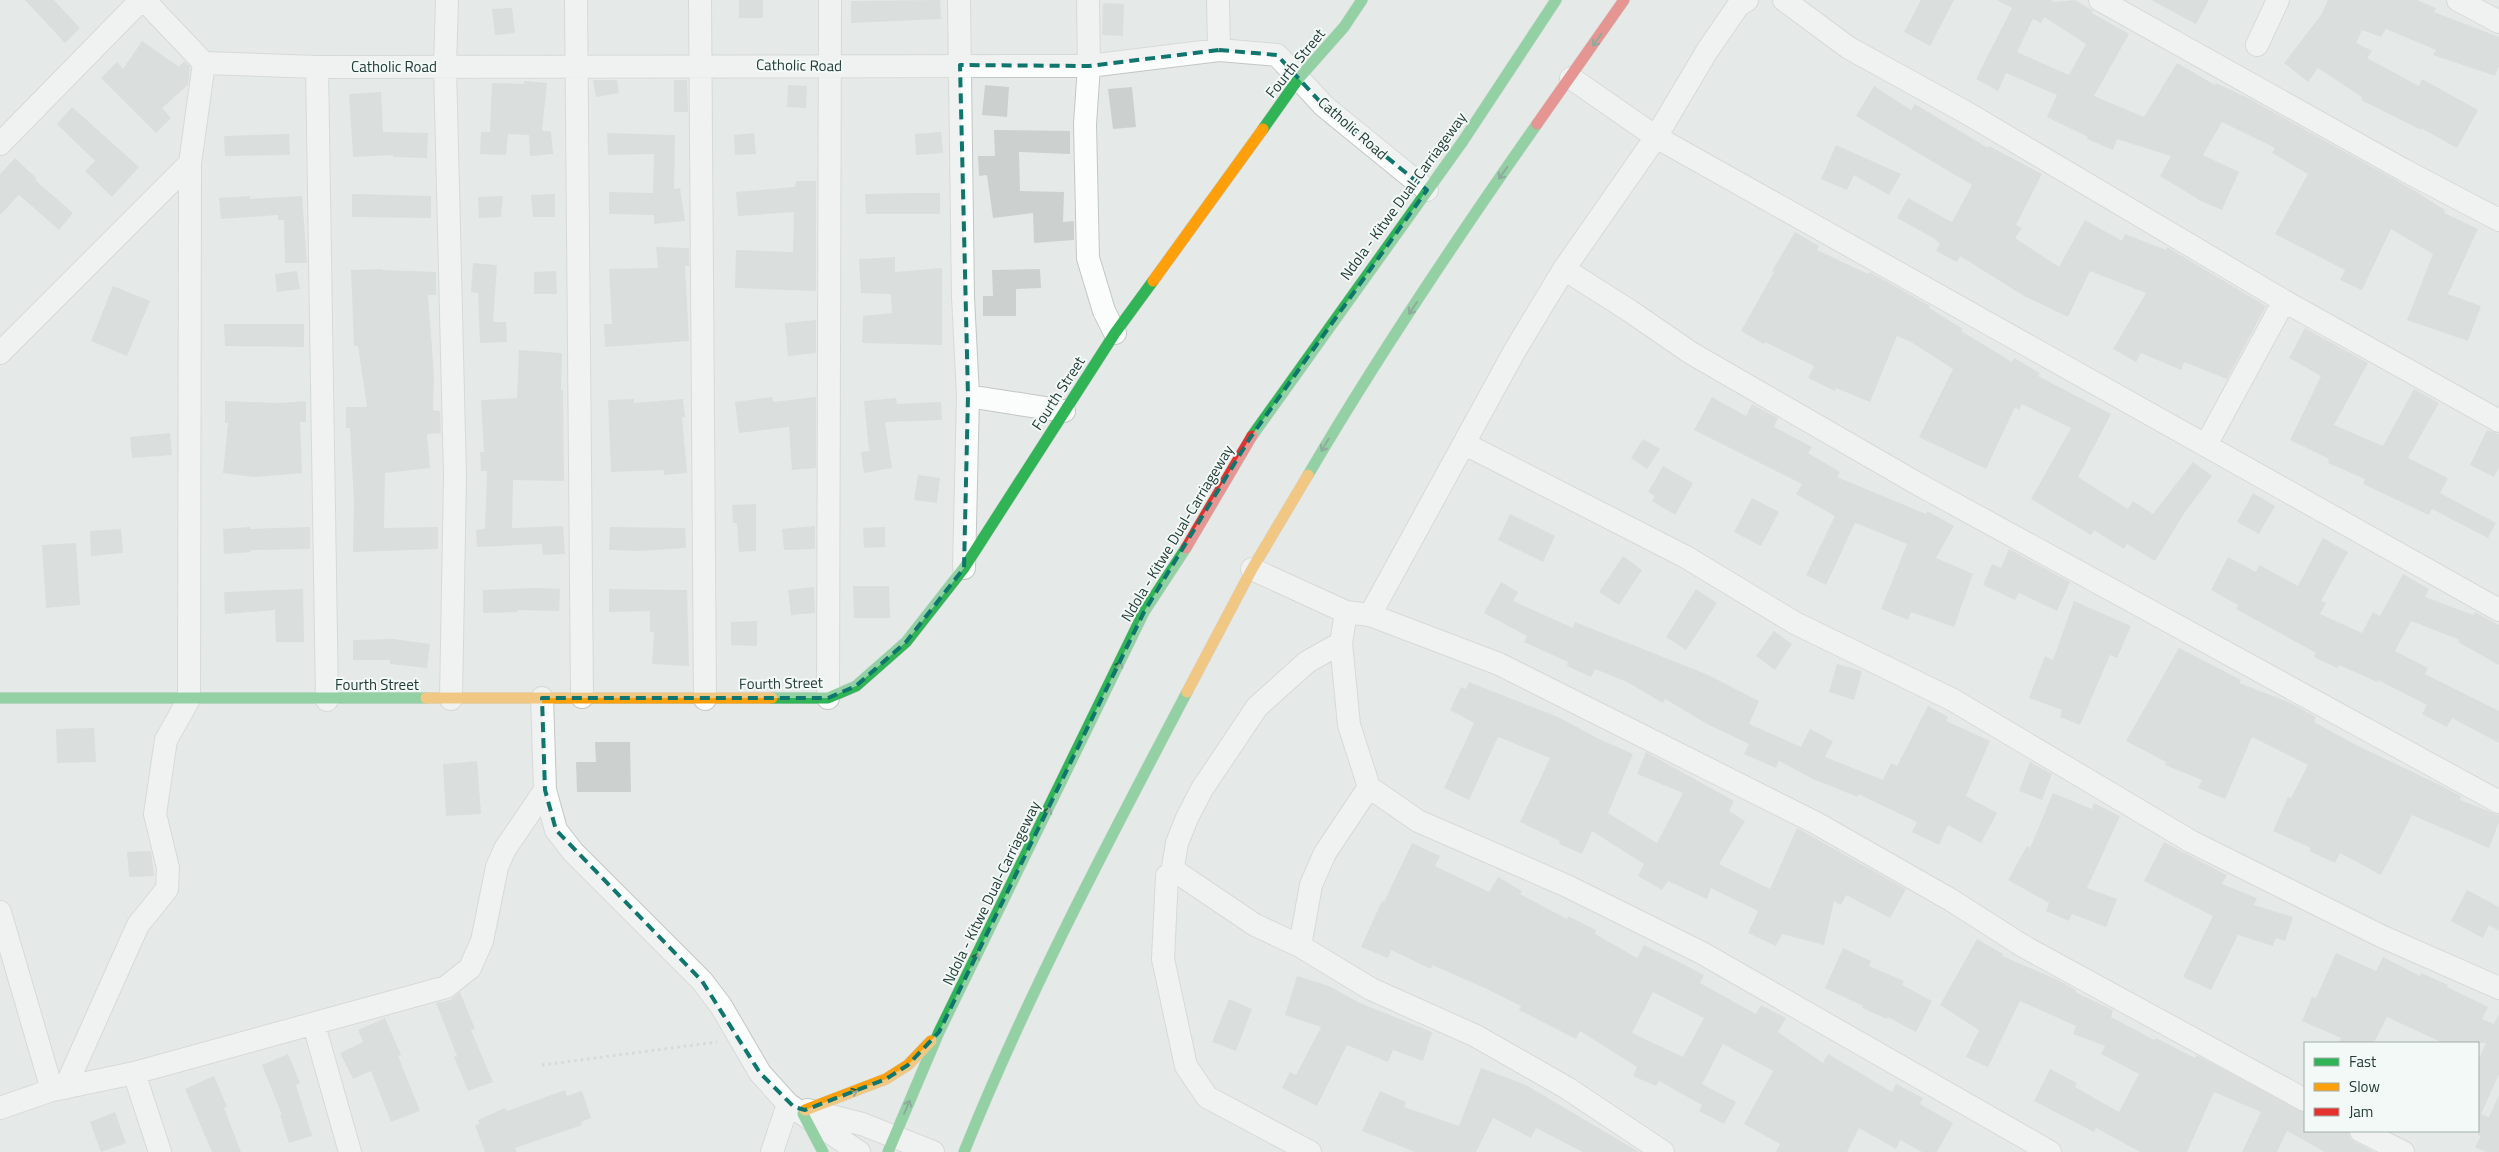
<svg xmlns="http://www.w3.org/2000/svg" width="2499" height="1152" font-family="'Titillium Web',sans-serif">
	<rect width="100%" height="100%" fill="#e5eae8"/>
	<path fill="#ccd1cf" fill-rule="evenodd" d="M25 0H54L80 28 65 43Z
		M739 0H763V18H739Z
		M940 0 941 19 851 23V1Z
		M1921 0H1954L1930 46 1904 32Z
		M1997 0H2053L2052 2 2075 0 2093 11 2092 13 2129 34 2094 96 2144 117 2177 63 2215 85 2216 83 2250 99 2417 192 2445 210 2444 213 2478 229 2448 294 2481 306 2468 341 2407 320 2433 254 2391 229 2362 290 2340 280 2345 270 2275 234 2308 174 2272 153 2275 148 2222 122 2203 155 2239 172 2222 210 2201 201 2160 176 2171 156 2117 139 2113 150 2087 139 2088 137 2047 117 2057 95 2006 73 1998 91 1976 79 2012 8ZM2044 17 2086 44 2069 75 2017 52 2033 19 2041 23Z
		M2151 0H2209L2196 24Z
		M2328 0H2417L2436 8 2434 12 2499 37V66L2495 76 2433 55 2436 50 2386 29 2381 37 2362 30 2356 43 2372 51 2367 58 2419 86 2422 79 2478 110 2457 148 2421 128V130L2361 100 2362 97 2318 68 2308 82 2284 63 2321 15Z
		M1103 3 1124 4 1123 36 1102 35Z
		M512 8 515 33 495 35 492 9Z
		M142 41 179 67 184 61 190 67 188 85 162 108 171 118 156 133 101 78 117 62 123 69Z
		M593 80H617L619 93 596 97Z
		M674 80H687L688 112H674Z
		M524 81 547 83 542 131H551L553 154 530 156 529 135 508 134 506 155 480 154 481 132H490L492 83 524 84Z
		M788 85 807 86 806 108 787 107Z
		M985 85 1009 87 1007 117 982 115Z
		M1874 86 1911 110 1915 104 1988 148 1989 146 2042 174 2016 225 2022 228 2015 238 2059 267 2085 220 2122 241 2125 234 2166 250 2167 247 2266 306 2227 379 2184 362 2181 370 2141 353 2136 362 2113 349 2146 293 2090 271 2068 317 2024 296 1960 256 1957 262 1936 251 1940 244 1935 239 1897 218 1908 198 1952 222 1972 185 1856 116Z
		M1132 87 1136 127 1113 129 1108 89Z
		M381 92 383 132 428 133 427 158 393 157V155L353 157 349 94Z
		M72 107 139 167 112 197 85 171 95 161 57 124Z
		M994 130 1070 131V154L1019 152 1020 191 1064 192 1063 222 1074 221V240L1034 243 1033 213 993 218 987 175 979 176 978 156H995Z
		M941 132 943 153 916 155 915 134Z
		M607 133 675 135 674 189 680 188 685 221 654 224V215L609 214V192L653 193 654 154 608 155Z
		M754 133 756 154 735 155 734 135Z
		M289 134 290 155 225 156 224 136Z
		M1836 145 1901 174 1889 195 1854 175 1847 190 1821 179Z
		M15 158 37 179 35 180 73 213 59 230 19 195 0 215V174Z
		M796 181H816V291L735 288 736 250 793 252 794 212 738 216 736 192 795 187Z
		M916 193H940V214H866L865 194Z
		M352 194 431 196V218L352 217Z
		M555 194V217H533L531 195Z
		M250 196V199L302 196 307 263H285L284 220H278V215L221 219 219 198Z
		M503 196 501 217 479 218 478 197Z
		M1795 232 1819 246 1817 250 1868 274 1870 272 1930 306 1929 308 1963 329 1961 331 2012 362 2014 358 2040 373 2038 376 2111 414 2078 477 2128 509 2133 501 2153 514 2193 462 2212 476 2185 512 2155 561 2127 544 2124 549 2094 530 2091 535 2031 499 2071 428 2022 404 2019 410 2015 407 1986 469 1919 437 1953 369 1911 342 1897 336 1870 402 1836 388 1835 391 1808 378 1814 366 1765 342 1764 344 1741 331 1774 272 1772 271Z
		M656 247 689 248V266H685L689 341 605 347 604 324H612L609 269 658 268Z
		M895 257V272L942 268V345L862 343 863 316 892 313 891 294 861 293 859 259Z
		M473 263 497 265 493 322H506L507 342 480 343 478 293 471 292Z
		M382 269V270L436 272V295H428L434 376 433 410 440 411 441 433 427 434 430 468 385 473 384 528 438 527V549L353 552 354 503 350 428H346V407H367L358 346H354L351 270Z
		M1040 269 1041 288 1016 289V316H983V296H993L992 270Z
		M297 271 300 289 277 292 275 274Z
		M556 271 557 294H534V272Z
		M113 286 150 301 127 356 91 341Z
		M816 320V353L788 356 785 323Z
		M224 324H304V347L225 346Z
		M2305 328 2368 363 2334 425 2383 446 2414 389 2439 403 2408 458 2448 478 2440 493 2496 523 2488 538 2432 509 2429 515 2363 484 2365 479 2328 463 2329 459 2290 440 2321 376 2289 358Z
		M519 350 562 353 561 390H563L564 481 513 480 512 528 563 526 565 554 543 555 542 544 477 547 476 530 485 529 487 471H481L480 452H484L481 400 517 398Z
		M772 397 773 402 816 397V468L792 470 789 427 739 433 735 402Z
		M1712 397 1746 416 1752 404 1761 409 1778 418 1774 427 1812 447 1808 453 1840 472 1837 477 1926 514 1927 511 1954 526 1936 558 1973 574 1954 627 1911 612 1908 620 1881 609 1907 544 1863 526 1855 523 1826 585 1806 575 1835 516 1796 494 1802 484 1694 430Z
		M896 398 897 404 941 402 942 420 885 422 892 468 864 473 861 452 869 451 864 401Z
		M634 399V403L683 399 685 417 682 418 687 473 664 475V470L611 472 608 400Z
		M225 401 278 403 306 401V422H300L302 473 253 477 223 473 228 423H225Z
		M2487 430 2499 434V467L2494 477 2470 465Z
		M170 433 172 455 132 458 130 437Z
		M1643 439 1660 449 1647 469 1631 458Z
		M1663 466 1693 483 1675 515 1652 501 1655 496 1648 492Z
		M918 475 940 478 937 503 914 500Z
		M2253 493 2275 506 2259 534 2237 522Z
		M1752 498 1779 512 1761 546 1734 532Z
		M756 504V551L739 552 737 523H733L732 505Z
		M1510 514 1555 536 1543 562 1498 540Z
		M815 526V549L784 550 782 529Z
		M250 527V529L310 527V549L251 550V552L224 554 223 529Z
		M610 527 685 528 686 548 639 551 609 550Z
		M885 527V547L864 548 863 528Z
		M121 529 123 553 91 556 90 531Z
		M2323 538 2348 552 2321 601 2326 603 2320 614 2362 633 2373 612 2380 616 2403 574 2429 589 2425 597 2473 615 2475 612 2499 625V665L2458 642 2460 640 2411 621 2395 651 2428 668 2425 674 2499 711V743L2452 718 2447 727 2422 714 2427 705 2378 680 2377 682 2339 665 2337 668 2314 657 2316 653 2236 609 2238 605 2211 590 2228 557 2256 572 2259 565 2298 586Z
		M76 543 80 605 46 608 42 545Z
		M2009 549 2070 582 2057 611 2019 593 2015 600 1983 585 1992 564 2001 568Z
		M1623 556 1642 570 1619 605 1599 592Z
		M1501 582 1518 592 1513 601 1573 628 1575 622 1706 674 1759 701 1749 724 1801 747 1810 729 1833 741 1825 757 1883 780 1891 763 1897 766 1928 706 1948 717 1946 721 1990 741 1966 796 1997 813 1981 843 1948 825 1939 845 1912 832 1917 822 1858 794V797L1813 779 1779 761 1776 768 1744 754 1749 744 1709 725 1665 699 1663 703 1627 682 1595 669 1591 677 1567 666 1568 662 1524 642 1527 636 1484 613Z
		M853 586H889L890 618H854Z
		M814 587 815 613 791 615 788 590Z
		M536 588 560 589 559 611 517 610 518 612 483 613V590Z
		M303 589 304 642H276L275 610 225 614 224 592Z
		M609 589 687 590 689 666 652 664 654 632H650V611L609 612Z
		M1696 589 1717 603 1686 650 1666 637Z
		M2074 601 2131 626 2117 658 2110 655 2080 725 2060 717 2062 710 2029 698 2045 656 2053 660Z
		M757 621V646L731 645V622Z
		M1774 631 1792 644 1775 670 1756 656Z
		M393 639 430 644 427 668 390 664V660H353V640Z
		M2179 648 2241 680 2239 683 2291 703 2316 717 2314 722 2356 745 2442 786 2461 796 2460 800 2499 815V822L2489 848 2412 815 2381 875 2340 853 2335 863 2309 851 2311 848 2273 831 2288 797 2291 798 2308 765 2252 737 2225 799 2198 788 2202 780 2165 765 2166 762 2126 741Z
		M1837 664 1862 671 1854 700 1829 692Z
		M1469 682 1558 717 1599 739 1633 754 1608 813 1657 843 1683 793 1637 774 1646 752 1734 801 1729 811 1745 821 1719 864 1770 889 1797 828 1906 889 1890 918 1846 895 1841 905 1834 901 1824 945 1782 934 1776 946 1748 933 1758 911 1711 888 1707 899 1668 881 1662 890 1638 876 1644 864 1592 831 1582 854 1559 844 1560 841 1520 822 1550 758 1498 737 1469 800 1444 788 1474 723 1450 710 1461 687 1466 689Z
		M94 728 96 762 57 763 56 729Z
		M595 742H630L631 792H577L576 762H596Z
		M477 761 481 814 446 816 443 764Z
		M2030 762 2052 774 2042 800 2019 791Z
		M2053 793 2092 809 2094 803 2120 816 2087 888 2117 899 2106 927 2072 914 2069 921 2046 911 2049 903 2008 880 2027 846 2030 848Z
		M2164 842 2227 875 2222 884 2257 898 2254 905 2293 917 2285 941 2276 938 2273 946 2238 935 2211 990 2183 977 2213 916 2144 881Z
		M1412 843 1440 856 1435 866 1489 892 1498 877 1522 891 1520 894 1567 919 1568 916 1596 930 1595 934 1637 958 1644 945 1683 964 1704 975 1700 983 1756 1014 1761 1005 1786 1018 1778 1032 1823 1063 1828 1054 1892 1092 1896 1084 1923 1098 1920 1104 1953 1123 1937 1152H1922L1900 1140 1896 1149 1859 1128 1847 1152H1776L1780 1144 1744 1124 1773 1071 1723 1044 1702 1084 1736 1102 1724 1124 1699 1111 1702 1105 1659 1081 1656 1086 1633 1076 1637 1067 1580 1031 1576 1039 1519 1010 1521 1006 1487 989 1432 965 1431 969 1391 950 1388 958 1361 947 1382 901 1384 902ZM1653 992 1704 1018 1683 1057 1632 1033Z
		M151 851 154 876 129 877 127 852Z
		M2467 890 2499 907V931L2489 925 2483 938 2451 921Z
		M1977 939 2003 954 2002 956 2056 979 2076 990 2075 992 2113 1010 2111 1017 2154 1040 2156 1038 2195 1058 2196 1055 2305 1113V1131H2348L2350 1138 2355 1142 2374 1152H2325L2287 1131 2277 1152H2242L2261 1112 2214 1092 2187 1152H2140L2096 1128 2094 1132 2034 1101 2050 1069 2077 1083 2075 1087 2119 1112 2139 1074 2101 1054 2105 1046 2073 1034 2076 1026 2020 1001 1988 1067 1966 1057 1979 1030 1940 1005Z
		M1843 948 1871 961 1869 966 1904 981 1902 985 1932 1001 1916 1032 1888 1017 1887 1019 1862 1008 1863 1006 1825 988Z
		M2336 953 2376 971 2383 957 2420 976 2421 973 2448 985 2447 987 2488 1007 2482 1019 2494 1024 2499 1013V1074L2481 1114 2489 1117 2499 1095V1152H2486L2475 1147 2481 1136 2478 1135V1061L2486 1043H2443L2387 1017 2374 1043H2338L2341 1038 2302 1021 2312 997 2316 998Z
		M1297 976 1329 986 1360 1003 1432 1032 1423 1061 1393 1050 1388 1062 1347 1045 1317 1106 1282 1088 1290 1072 1296 1075 1321 1027 1285 1015Z
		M460 992 475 1029 471 1030 493 1082 468 1091 454 1057 457 1056 436 1003 450 1000Z
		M1229 999 1252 1009 1236 1051 1212 1042Z
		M385 1018 401 1055 398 1056 420 1111 391 1122 371 1071 353 1079 340 1053 363 1042 358 1030Z
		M288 1054 300 1083 296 1085 312 1136 289 1143 280 1115H282L262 1065Z
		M1481 1068 1526 1085 1639 1152H1583L1536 1128 1531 1138 1493 1118 1476 1152H1415L1362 1131 1380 1091 1406 1102 1404 1107 1459 1126Z
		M214 1076 227 1107 224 1108 241 1152H212L185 1089Z
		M565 1090 567 1096 582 1091 591 1118 581 1122 582 1125 515 1148 517 1152H485L475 1125 479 1124 478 1120 505 1108 507 1111Z
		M115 1112 126 1143 101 1152 90 1122Z"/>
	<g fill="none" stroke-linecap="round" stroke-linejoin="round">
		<defs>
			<path id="street" d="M144 0 204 63 317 67 1089 66 1219 50 1277 55 1324 106 1427 190
				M447 0 445 66 455 476 451 699
				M576 0 582 697
				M700 0 705 699
				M959 0 963 297 968 396 964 568
				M1088 0 1089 66 1085 124 1088 258 1104 311 1115 333
				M1218 0 1219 50
				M1784 0 1849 48 1967 113 2284 301 2499 421
				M2100 0 2404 170 2499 220
				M2458 0 2499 22
				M2257 45 2278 0
				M317 67 327 700
				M1571 78 1656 137 2499 610
				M0 144 141 0
				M1564 269 1630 311 1691 353 1918 484 2499 802
				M0 353 190 163 204 63
				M968 396 1064 411
				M1465 444 1686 557 1795 623 1953 700 2192 842 2381 936 2499 988
				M2206 445 2284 301
				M1252 569 1346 612 1370 615 1499 664 1816 823 1951 900 2023 946 2305 1100
				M1346 612 1341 643 1349 725 1369 787 1418 821 1567 886 1702 953 2050 1152
				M1370 615 1514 352 1564 269 1656 137 1707 51 1738 6 1747 0
				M542 698 545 790 556 830 573 852 702 981 721 1006 760 1073 788 1104 859 1152
				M828 698 830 0
				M1172 873H1178L1255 925 1300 946 1371 989 1476 1036 1567 1088 1663 1152
				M0 912 52 1090 0 1108
				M1300 946 1311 885 1325 853 1369 787
				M314 1025 350 1152
				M134 1073 160 1152
				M65 1088 138 925 167 889 168 868 155 814 166 740 189 699 190 163
				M53 1090 134 1073 446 987 470 968 482 941 497 867 505 849 545 790
				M807 1110 862 1124 933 1152
				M2361 1131 2403 1152
				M772 1152 788 1104
				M1310 1152 1207 1097 1186 1066 1163 959 1167 876 1172 873 1177 843 1187 818 1202 789 1257 707 1307 662 1341 643"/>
			<path id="fast" d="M1263 129 1299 78 1344 27 1362 0
				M1252 436 1463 141 1556 0
				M1308 475C1379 354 1457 238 1537 124
				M0 698H426
				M772 698H828L856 686 906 642 964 568 1115 333 1153 281
				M803 1114 823 1152
				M888 1152 939 1032 1144 612 1186 548
				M964 1152C1027 995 1108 842 1187 692"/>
			<path id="slow" d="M1153 281 1263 129
				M1187 692 1252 569 1308 475
				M426 698H772
				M805 1110 886 1079 908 1065 931 1041"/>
			<path id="jam" d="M1537 124 1624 0
				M1186 548 1252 436"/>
		</defs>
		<use href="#street" stroke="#c2c7c5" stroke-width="24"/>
		<use href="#fast" stroke="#c0c7c5" stroke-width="12"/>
		<use href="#slow" stroke="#c0c7c5" stroke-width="12"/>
		<use href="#jam" stroke="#c0c7c5" stroke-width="12"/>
		<path stroke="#c2cac8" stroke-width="3" stroke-dasharray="2.5 4" stroke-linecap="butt" d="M542 1065 717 1042"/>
		<use href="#street" stroke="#fbfcfc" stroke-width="22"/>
		<use href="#fast" stroke="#30b455" stroke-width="11"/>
		<use href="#slow" stroke="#ff9f0a" stroke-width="11"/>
		<use href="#jam" stroke="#e5322d" stroke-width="11"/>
	</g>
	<defs><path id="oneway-shaft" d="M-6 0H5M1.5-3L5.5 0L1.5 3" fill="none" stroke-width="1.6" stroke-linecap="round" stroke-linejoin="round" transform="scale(1.25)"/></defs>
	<g stroke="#276041">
		<use href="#oneway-shaft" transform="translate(1597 40) rotate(125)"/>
		<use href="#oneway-shaft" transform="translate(1503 173) rotate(125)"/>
		<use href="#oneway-shaft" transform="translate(1413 308) rotate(124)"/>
		<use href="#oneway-shaft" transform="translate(1325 445) rotate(121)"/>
		<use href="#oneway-shaft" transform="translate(1118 668) rotate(-65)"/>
		<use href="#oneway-shaft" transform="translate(1047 814) rotate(-64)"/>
		<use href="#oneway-shaft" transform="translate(975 960) rotate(-64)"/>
		<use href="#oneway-shaft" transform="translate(851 1093) rotate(-21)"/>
		<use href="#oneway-shaft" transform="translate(907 1107) rotate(-67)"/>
	</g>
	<path d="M0 0H2499V1152H0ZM1219 50 1277 55 1324 106 1427 190 1250 438 1144 612 939 1032 908 1065 886 1079 805 1110 794 1107 760 1073 702 981 556 830 545 790 542 698H828L856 686 906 642 964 568 968 396 960 65 1089 66Z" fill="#e5eae8" fill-opacity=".55" fill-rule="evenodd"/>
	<path fill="none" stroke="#0f766e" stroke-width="4" stroke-dasharray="10 6" stroke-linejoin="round" d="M1219 50 1277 55 1324 106 1427 190 1250 438 1144 612 939 1032 908 1065 886 1079 805 1110 794 1107 760 1073 702 981 556 830 545 790 542 698H828L856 686 906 642 964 568 968 396 960 65 1089 66Z"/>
	<g text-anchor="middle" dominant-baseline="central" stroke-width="4" stroke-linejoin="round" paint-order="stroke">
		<g font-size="15" fill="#233c38" stroke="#f3f9f6">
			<text transform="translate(1295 63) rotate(-51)">Fourth Street</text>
			<text transform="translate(799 65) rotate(1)">Catholic Road</text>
			<text x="394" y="66">Catholic Road</text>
			<text transform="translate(1353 128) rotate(41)">Catholic Road</text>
			<text transform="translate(1403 196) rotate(-54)">Ndola - Kitwe Dual-Carriageway</text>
			<text transform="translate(1058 393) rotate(-57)">Fourth Street</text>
			<text transform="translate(1177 533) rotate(-59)">Ndola - Kitwe Dual-Carriageway</text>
			<text transform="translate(781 683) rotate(-1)">Fourth Street</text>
			<text x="377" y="684">Fourth Street</text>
			<text transform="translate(991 893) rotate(-64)">Ndola - Kitwe Dual-Carriageway</text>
		</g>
	</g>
	<rect x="2304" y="1042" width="175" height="90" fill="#f3f9f6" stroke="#a0adaa"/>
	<rect x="2314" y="1058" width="25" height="8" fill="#30b455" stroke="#a0adaa"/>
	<text x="2349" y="1067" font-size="15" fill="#233c38">Fast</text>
	<rect x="2314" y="1083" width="25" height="8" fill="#ff9f0a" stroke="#a0adaa"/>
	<text x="2349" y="1092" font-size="15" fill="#233c38">Slow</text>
	<rect x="2314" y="1108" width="25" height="8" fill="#e5322d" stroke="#a0adaa"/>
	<text x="2349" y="1117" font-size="15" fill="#233c38">Jam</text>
</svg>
